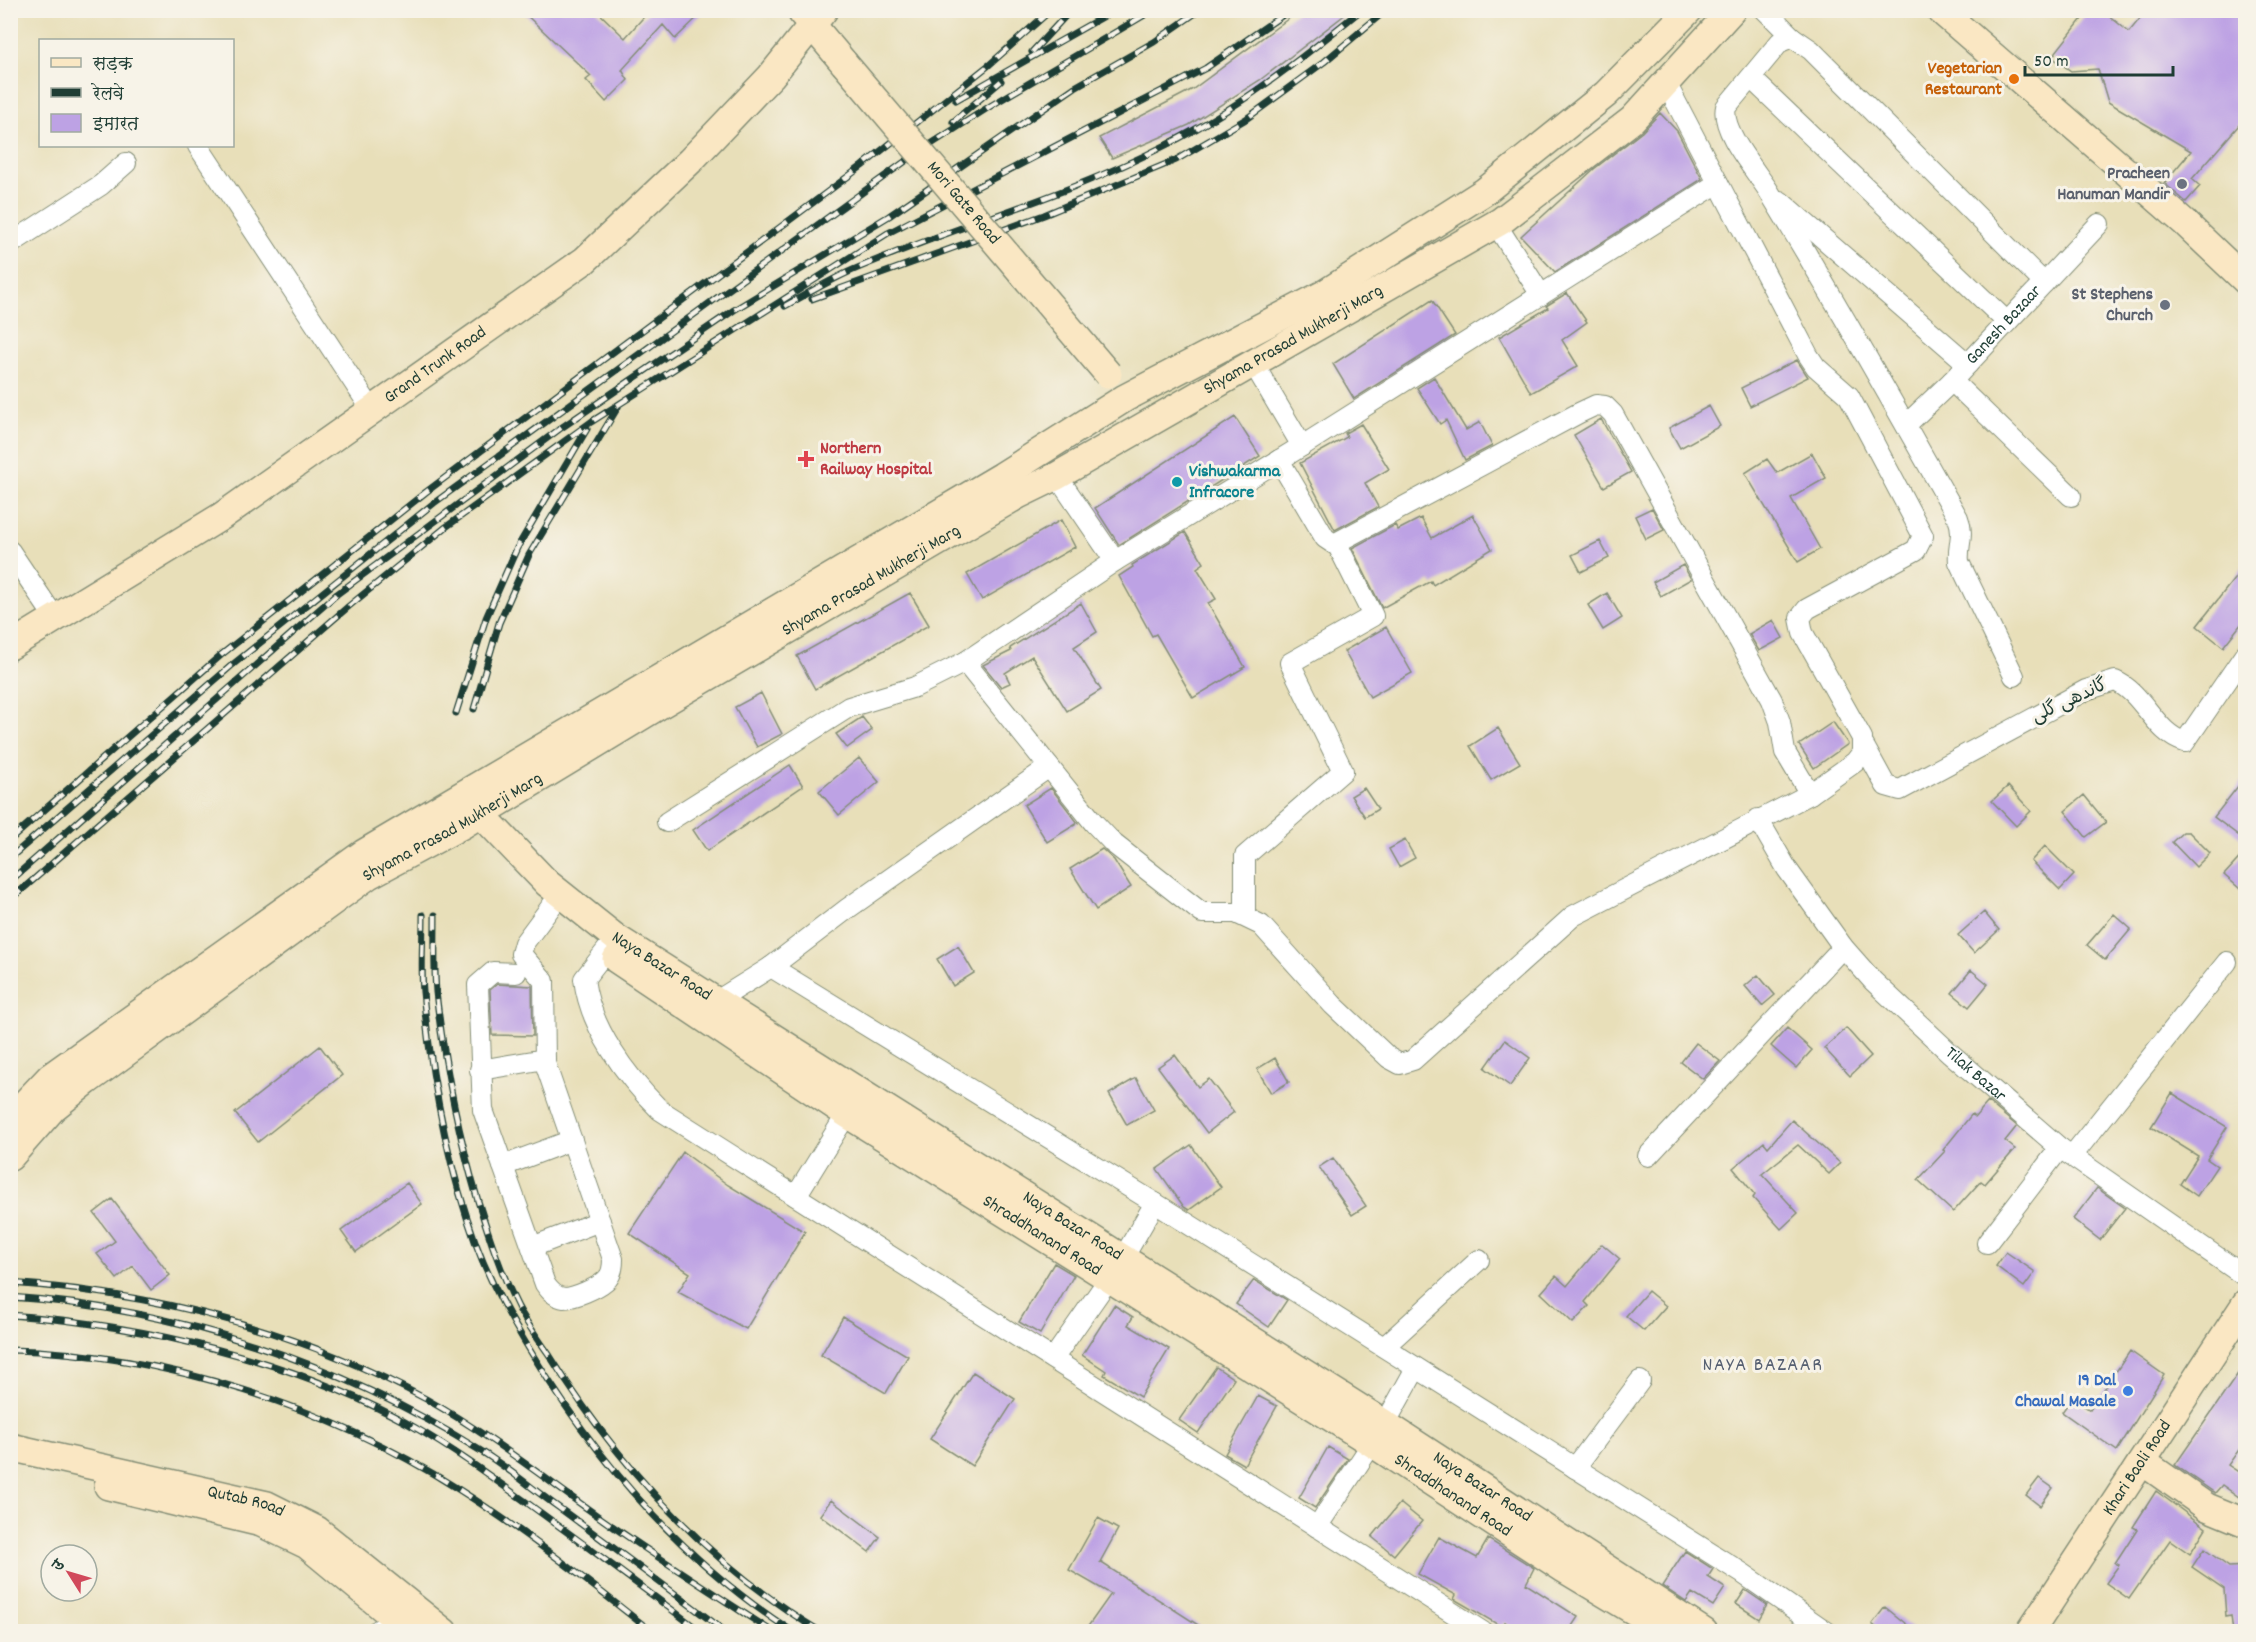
<svg xmlns="http://www.w3.org/2000/svg" width="2256" height="1642" font-family="Dekko,'Playpen Sans Arabic','Playpen Sans Deva',sans-serif">
	<rect width="100%" height="100%" fill="#f7f3e8"/>
	<filter id="ink" filterUnits="userSpaceOnUse"><feTurbulence type="fractalNoise" baseFrequency=".0167" numOctaves="2"/><feDisplacementMap in="SourceGraphic" scale="12" xChannelSelector="R" yChannelSelector="G"/><feConvolveMatrix kernelMatrix="1 2 1 2 8 2 1 2 1" color-interpolation-filters="sRGB"/></filter>
	<filter id="wash" filterUnits="userSpaceOnUse"><feTurbulence type="fractalNoise" baseFrequency=".008" numOctaves="4" result="noise"/><feDisplacementMap in="SourceGraphic" scale="24" xChannelSelector="R" yChannelSelector="G"/><feGaussianBlur stdDeviation="1.35" result="paint"/><feColorMatrix in="noise" values="0 0 0 0 0 0 0 0 0 0 0 0 0 0 0 0 0 1.4 0 .05"/><feComposite in="paint" operator="in"/></filter>
	<g filter="url(#wash)">
		<rect width="100%" height="100%" fill="#e8dfb9"/>
		<g id="blocks">
			<path fill="#bda2e4" d="M521 10H596L625 38 650 10H705L675 39 663 25 622 70 628 80 606 102 586 80 591 76Z
				M1300 10H1351L1260 80 1189 125 1112 158 1099 138 1193 89Z
				M2089 10H2102L2129 32 2147 10H2246V117L2192 179 2200 186 2186 202 2164 183 2191 151 2108 102 2098 69 2071 71 2052 57Z
				M1660 113 1677 131 1702 179 1555 272 1521 236 1594 169 1642 132Z
				M1567 293 1587 322 1562 340 1578 366 1531 393 1499 337 1548 308 1546 306Z
				M1432 300 1455 335 1354 399 1333 364Z
				M1797 360 1808 377 1750 406 1741 388Z
				M1434 377 1466 430 1480 422 1492 446 1465 460 1446 420 1440 424 1417 388Z
				M1709 406 1720 426 1680 448 1669 428Z
				M1235 417 1260 456 1119 545 1095 508Z
				M1601 419 1631 472 1604 487 1574 435Z
				M1361 424 1389 469 1365 483 1378 507 1335 530 1300 463 1347 437 1345 433Z
				M1812 453 1826 478 1791 498 1820 549 1798 562 1745 473 1767 459 1777 473Z
				M1652 508 1664 530 1646 539 1635 516Z
				M1473 515 1492 549 1433 585 1431 581 1382 608 1352 548 1395 525 1398 530 1421 518 1432 538Z
				M1061 520 1075 547 982 600 967 574Z
				M1185 532 1204 563 1197 568 1216 599 1208 603 1245 667 1193 698 1156 634 1152 636 1119 576 1133 567 1132 565Z
				M1600 541 1609 558 1581 572 1572 555Z
				M2246 564V618L2223 647 2197 626Z
				M1683 565 1691 579 1661 596 1653 582Z
				M910 593 929 625 815 689 797 656Z
				M1607 593 1622 618 1603 630 1588 605Z
				M1081 603 1097 632 1074 647 1101 690 1067 711 1032 656 1005 673 1010 683 1001 687 983 665 1011 651 1010 648Z
				M1773 620 1783 638 1759 651 1749 634Z
				M1386 627 1412 673 1370 697 1344 651Z
				M761 693 782 734 757 747 735 707Z
				M862 717 872 730 847 748 836 734Z
				M1833 722 1848 744 1814 768 1799 745Z
				M1498 728 1520 763 1491 780 1470 746Z
				M859 758 879 782 839 815 819 791Z
				M790 765 803 786 707 851 693 830Z
				M2246 776V841L2214 817Z
				M2008 786 2031 811 2016 826 1992 801Z
				M1051 788 1078 823 1047 842 1024 805Z
				M1364 788 1378 809 1365 817 1351 796Z
				M2084 795 2106 822 2086 837 2065 811Z
				M2183 832H2189L2210 853 2196 867 2172 842Z
				M1405 840 1415 858 1399 867 1389 849Z
				M2045 846 2074 875 2060 890 2031 861Z
				M1102 849 1114 860 1131 887 1096 910 1070 869Z
				M2246 851V894L2224 875Z
				M1984 912 1999 930 1974 953 1958 935Z
				M2114 914 2131 929 2105 960 2087 945Z
				M958 946 974 973 953 986 937 959Z
				M1971 970 1988 984 1969 1007 1952 993Z
				M1758 975 1775 995 1762 1006 1745 986Z
				M497 984 532 986 533 1036 492 1035 490 990Z
				M1787 1028 1812 1050 1796 1068 1771 1046Z
				M1846 1028 1871 1056 1850 1076 1824 1048Z
				M1505 1040 1530 1058 1510 1086 1485 1068Z
				M1696 1043 1720 1061 1703 1079 1681 1062Z
				M320 1046 342 1075 258 1142 235 1113Z
				M1175 1055 1198 1087 1209 1079 1234 1112 1207 1133 1158 1067Z
				M1275 1058 1289 1082 1271 1093 1257 1069Z
				M1136 1078 1154 1110 1127 1125 1109 1094Z
				M2172 1093 2227 1127 2207 1159 2217 1166 2197 1196 2180 1184 2198 1156 2151 1127Z
				M1988 1102 2017 1126 2005 1141 2015 1149 1985 1184 1981 1181 1953 1212 1918 1180 1945 1151 1943 1150 1972 1114 1975 1117Z
				M1792 1120 1840 1163 1829 1174 1798 1145 1762 1174 1798 1213 1781 1229 1753 1198 1755 1195 1733 1168 1764 1142 1768 1147Z
				M1191 1145 1221 1187 1189 1210 1184 1207 1157 1169Z
				M683 1152 728 1185 805 1232 746 1329 678 1292 690 1273 629 1233Z
				M1333 1158 1366 1206 1352 1215 1319 1167Z
				M407 1183 422 1204 356 1252 341 1231Z
				M2097 1188 2125 1208 2100 1240 2073 1219Z
				M112 1199 170 1275 151 1290 133 1266 117 1279 97 1254 115 1241 94 1213Z
				M1602 1244 1620 1259 1585 1302 1589 1306 1573 1323 1541 1293 1556 1276 1567 1286Z
				M2006 1252 2035 1272 2024 1287 1996 1266Z
				M1054 1263 1074 1275 1040 1334 1019 1322Z
				M1254 1280 1287 1300 1269 1327 1236 1304Z
				M1648 1291 1666 1306 1644 1331 1626 1316Z
				M1114 1305 1133 1317 1128 1325 1169 1349 1140 1397 1104 1375 1106 1371 1082 1355Z
				M843 1317 908 1356 886 1393 821 1355Z
				M2130 1351 2164 1375 2117 1451 2062 1412 2072 1398 2090 1410Z
				M2246 1362V1440L2228 1465 2246 1477V1502L2222 1485 2215 1493 2175 1465Z
				M1216 1367 1234 1379 1198 1433 1179 1420Z
				M973 1372 1015 1399 972 1466 930 1439Z
				M1258 1396 1277 1406 1244 1465 1225 1454Z
				M1328 1447 1348 1459 1315 1508 1299 1498Z
				M2039 1478 2053 1488 2040 1506 2026 1495Z
				M2156 1491 2206 1528 2190 1554 2170 1540 2129 1599 2106 1583 2119 1565 2115 1563 2137 1529 2133 1527Z
				M831 1500 880 1537 869 1552 820 1515Z
				M1400 1503 1422 1521 1394 1555 1372 1537Z
				M1098 1518 1118 1529 1100 1562 1209 1632H1084L1111 1594 1069 1570Z
				M1439 1537 1477 1558 1488 1539 1534 1568 1526 1584 1578 1617 1568 1632H1519L1504 1622 1502 1627 1454 1599 1456 1595 1418 1574Z
				M2204 1549 2229 1567 2246 1566V1632H2233L2231 1616 2226 1617 2224 1589 2192 1567Z
				M1685 1551 1713 1569 1708 1577 1725 1588 1713 1606 1692 1593 1686 1602 1662 1586Z
				M1745 1590 1767 1605 1759 1619 1736 1604Z
				M1885 1607 1916 1632H1882L1872 1624Z"/>
		</g>
	</g>
	<g filter="url(#ink)">
		<use href="#blocks" fill-opacity="0" stroke="#848e76" stroke-width="1.5"/>
		<g fill="none" stroke-linecap="round" stroke-linejoin="round">
			<defs>
				<g id="street">
					<path d="M1765 10 1792 37"/>
					<path d="M1751 78 2007 322"/>
					<path d="M198 146 372 410"/>
					<path d="M1780 201 1968 364"/>
					<path d="M1496 224 1541 295"/>
					<path d="M10 244 101 185 126 163"/>
					<path d="M1253 363 1302 446"/>
					<path d="M1952 381 2071 496"/>
					<path id="s1" d="M1906 425 1952 381 2099 224"/>
					<path d="M1279 460 1325 538 1334 544 1579 413 1596 405 1605 406 1613 414 1772 700 1780 722 1785 752 1810 794"/>
					<path d="M1057 476 1115 561"/>
					<path d="M10 551 55 618"/>
					<path d="M965 662 1094 823 1114 844 1202 913H1236L1261 925 1333 1005 1389 1058 1400 1064 1413 1060 1573 916 1810 794 1855 762 1862 753V738L1803 633 1800 618 1807 609 1916 550 1923 536 1849 396 1816 367 1808 355 1666 83"/>
					<path d="M2014 676 1959 562C1957 546 1965 535 1958 518 1896 408 1834 298 1768 190 1756 171 1720 130 1726 107L1780 42 1792 37 1811 50 2044 283"/>
					<path d="M1864 746 1886 786 1900 790 2086 690 2115 681C2144 693 2155 734 2185 742L2246 653"/>
					<path id="s2" d="M1758 819 1787 869 1843 947 1873 981 1950 1053 2060 1148 2246 1277"/>
					<path d="M667 822 849 707 915 687 965 662 1115 561 1302 446 1718 183"/>
					<path d="M1245 915V856L1343 771 1290 663 1373 616 1337 544"/>
					<path d="M616 938 584 979C590 1028 626 1076 660 1110L1483 1632"/>
					<path d="M771 967 1155 1203 1742 1573 1827 1632"/>
					<path d="M516 973 493 972 478 985 483 1110 545 1284C549 1290 555 1297 564 1298 574 1298 597 1288 605 1281 612 1276 613 1267 613 1259L545 1063 544 981 521 954 524 943 553 904"/>
					<path d="M715 1002 771 967 847 909 1049 767"/>
					<path d="M480 1070 545 1059"/>
					<path d="M1648 1156 1843 947"/>
					<path d="M2072 1156 2227 962"/>
					<path d="M503 1166 572 1140"/>
					<path d="M796 1196 853 1104"/>
					<path d="M1987 1243 2060 1148"/>
					<path d="M532 1247 600 1221"/>
					<path d="M1384 1347 1479 1260"/>
					<path d="M1053 1359 1122 1260 1155 1203"/>
					<path d="M1575 1468 1640 1381"/>
					<path d="M1317 1527 1385 1424 1416 1368"/>
					<path d="M375 1632 396 1619"/>
				</g>
				<g id="secondary">
					<path d="M1940 10 2184 222 2246 281"/>
					<path d="M802 13 844 63"/>
					<path id="s3" d="M10 646 222 516 585 260 690 161 771 76 824 10"/>
					<path id="s4" d="M474 798 480 813 547 883 616 938 1385 1424 1704 1632"/>
					<path id="s5" d="M616 959 847 1114 1372 1443 1564 1569 1669 1632"/>
					<path d="M10 1119 50 1077 364 853 1002 476 1125 398 1324 294 1484 192 1606 94 1689 10"/>
					<path id="s6" d="M10 1157 53 1108 87 1081 369 875 464 824 660 705 1018 495 1057 476 1501 221 1632 120 1732 10"/>
					<path id="s7" d="M10 1447 267 1505 317 1530 444 1632"/>
					<path d="M2143 1462 2207 1507 2246 1523"/>
					<path d="M108 1486 261 1523 307 1545 412 1632"/>
					<path id="s8" d="M2030 1632 2246 1303"/>
				</g>
			</defs>
			<use href="#street" stroke="#848e76" stroke-width="22"/>
			<use href="#secondary" stroke="#848e76" stroke-width="30"/>
			<use href="#street" stroke="#fff" stroke-width="20"/>
			<use href="#secondary" stroke="#fae7c3" stroke-width="27"/>
			<defs>
				<path id="rail" d="M1032 52 1071 10
					M956 100 1115 10
					M953 122 1001 81
					M812 299 1044 215 1176 160 1246 119 1324 62 1386 10
					M785 306C807 294 830 280 853 270 957 225 1066 197 1166 145 1236 110 1300 60 1361 10
					M474 709 499 623 529 555 618 407
					M456 713 486 618 517 548 587 429
					M10 840 221 655 426 492 862 166 989 65 1051 10
					M10 858 231 666 434 503 914 155 992 105 1153 10
					M10 881 337 594 561 428 734 310 889 216 1075 87 1154 42 1200 10
					M10 900 349 606 446 527 591 422 888 233 1206 68 1290 10
					M423 915C423 940 421 967 423 992 431 1077 447 1164 476 1244 491 1285 512 1321 534 1357 600 1465 686 1563 793 1632
					M435 915C435 940 434 967 436 992 444 1063 458 1133 478 1201 489 1236 501 1273 518 1307 527 1324 539 1340 550 1356 619 1467 709 1564 821 1632
					M10 1283C156 1293 298 1330 426 1399 485 1432 540 1475 595 1514 653 1555 713 1593 773 1632
					M10 1297C177 1308 340 1363 481 1451 508 1468 533 1489 558 1507 614 1548 670 1590 726 1632
					M10 1315C145 1325 295 1360 414 1427 453 1449 490 1476 526 1502 585 1545 644 1588 701 1632
					M10 1350C163 1353 329 1407 458 1489 525 1531 589 1582 652 1632"/>
			</defs>
			<use href="#rail" stroke="#1f3d34" stroke-width="7"/>
			<use href="#rail" stroke="#f7f3e8" stroke-width="4.5" stroke-dasharray="14" stroke-linecap="butt"/>
			<defs>
				<g id="secondary-bridge">
					<path id="s9" d="M844 63 1108 374"/>
				</g>
			</defs>
			<use href="#secondary-bridge" stroke="#848e76" stroke-width="30" stroke-linecap="butt"/>
			<use href="#secondary-bridge" stroke="#fae7c3" stroke-width="27"/>
		</g>
	</g>
	<circle fill="#e8710a" stroke="#f7f3e8" stroke-width="2" cx="2014" cy="79" r="6"/>
	<g fill="#6b7280" stroke="#f7f3e8" stroke-width="2">
		<circle cx="2182" cy="184" r="6"/>
		<circle cx="2165" cy="305" r="6"/>
	</g>
	<path fill="#e0444e" stroke="#f7f3e8" stroke-width="2" d="M803 450h6v6h6v6h-6v6h-6v-6h-6v-6h6z"/>
	<circle fill="#0f9aa8" stroke="#f7f3e8" stroke-width="2" cx="1177" cy="482" r="6"/>
	<circle fill="#3f7fe0" stroke="#f7f3e8" stroke-width="2" cx="2128" cy="1391" r="6"/>
	<g text-anchor="middle" dominant-baseline="central" stroke-width="6" stroke-linejoin="round" paint-order="stroke">
		<g font-size="18" font-weight="bold" fill="#c56008" stroke="#f7f3e8" text-anchor="end">
			<text x="2002" y="69">Vegetarian<tspan x="2002" dy="21">Restaurant</tspan></text>
		</g>
		<g font-size="18" font-weight="bold" fill="#5b616d" stroke="#f7f3e8" text-anchor="end">
			<text x="2170" y="174">Pracheen<tspan x="2170" dy="21">Hanuman Mandir</tspan></text>
			<text x="2153" y="295">St Stephens<tspan x="2153" dy="21">Church</tspan></text>
		</g>
		<g font-size="18" fill="#1f3d34" stroke="#f7f3e8">
			<text stroke="none"><textPath href="#s9" startOffset="184">Mori Gate Road</textPath></text>
			<text stroke="none"><textPath href="#s1" startOffset="140">Ganesh Bazaar</textPath></text>
			<text stroke="none"><textPath href="#s6" startOffset="1526">Shyama Prasad Mukherji Marg</textPath></text>
			<text stroke="none"><textPath href="#s3" startOffset="510">Grand Trunk Road</textPath></text>
			<text stroke="none"><textPath href="#s6" startOffset="1040">Shyama Prasad Mukherji Marg</textPath></text>
			<text transform="translate(2070 702) rotate(-25)">گاندھی گلی</text>
			<text stroke="none"><textPath href="#s6" startOffset="554">Shyama Prasad Mukherji Marg</textPath></text>
			<text stroke="none"><textPath href="#s4" startOffset="255">Naya Bazar Road</textPath></text>
			<text stroke="none"><textPath href="#s2" startOffset="338">Tilak Bazar</textPath></text>
			<text stroke="none"><textPath href="#s4" startOffset="741">Naya Bazar Road</textPath></text>
			<text stroke="none"><textPath href="#s5" startOffset="508">Shraddhanand Road</textPath></text>
			<text stroke="none"><textPath href="#s8" startOffset="196">Khari Baoli Road</textPath></text>
			<text stroke="none"><textPath href="#s4" startOffset="1227">Naya Bazar Road</textPath></text>
			<text stroke="none"><textPath href="#s5" startOffset="994">Shraddhanand Road</textPath></text>
			<text stroke="none"><textPath href="#s7" startOffset="242">Qutab Road</textPath></text>
		</g>
		<g font-size="18" font-weight="bold" fill="#be3a42" stroke="#f7f3e8" text-anchor="start">
			<text x="820" y="449">Northern<tspan x="820" dy="21">Railway Hospital</tspan></text>
		</g>
		<g font-size="18" font-weight="bold" fill="#0d838f" stroke="#f7f3e8" text-anchor="start">
			<text x="1189" y="472">Vishwakarma<tspan x="1189" dy="21">Infracore</tspan></text>
		</g>
		<g font-size="18" font-weight="bold" fill="#366cbe" stroke="#f7f3e8" text-anchor="end">
			<text x="2116" y="1381">19 Dal<tspan x="2116" dy="21">Chawal Masale</tspan></text>
		</g>
		<g font-size="20" letter-spacing="1.5" fill="#566072" stroke="#f7f3e8">
			<text x="1763" y="1366">NAYA BAZAAR</text>
		</g>
	</g>
	<rect width="2256" height="1642" fill="none" stroke="#f7f3e8" stroke-width="36"/>
	<rect x="39" y="39" width="195" height="108" fill="#f7f3e8" stroke="#a1aaa0" stroke-width="1.5"/>
	<rect x="51" y="58" width="30" height="9" fill="#fae7c3" stroke="#a1aaa0" stroke-width="1.5"/>
	<text x="93" y="69" font-size="18" fill="#1f3d34">सड़क</text>
	<rect x="51" y="88" width="30" height="9" fill="#1f3d34" stroke="#a1aaa0" stroke-width="1.5"/>
	<text x="93" y="99" font-size="18" fill="#1f3d34">रेलवे</text>
	<rect x="51" y="114" width="30" height="18" fill="#bda2e4" stroke="#a1aaa0" stroke-width="1.5"/>
	<text x="93" y="129" font-size="18" fill="#1f3d34">इमारत</text>
	<g transform="translate(69 1573) rotate(307)"><circle r="28" fill="#f7f3e8" stroke="#a1aaa0" stroke-width="1.5"/>
	<path d="M0-4.5L10 22L0 15L-10 22Z" fill="#d1495b"/>
	<text y="-9" font-size="16" font-weight="bold" text-anchor="middle" fill="#1f3d34">उ</text>
	</g>
	<path d="M2025 66v9h148v-9" fill="none" stroke="#1f3d34" stroke-width="3"/>
	<text x="2034" y="66" font-size="18" fill="#1f3d34" stroke="#f7f3e8" stroke-width="4.5" paint-order="stroke">50 m</text>
</svg>
